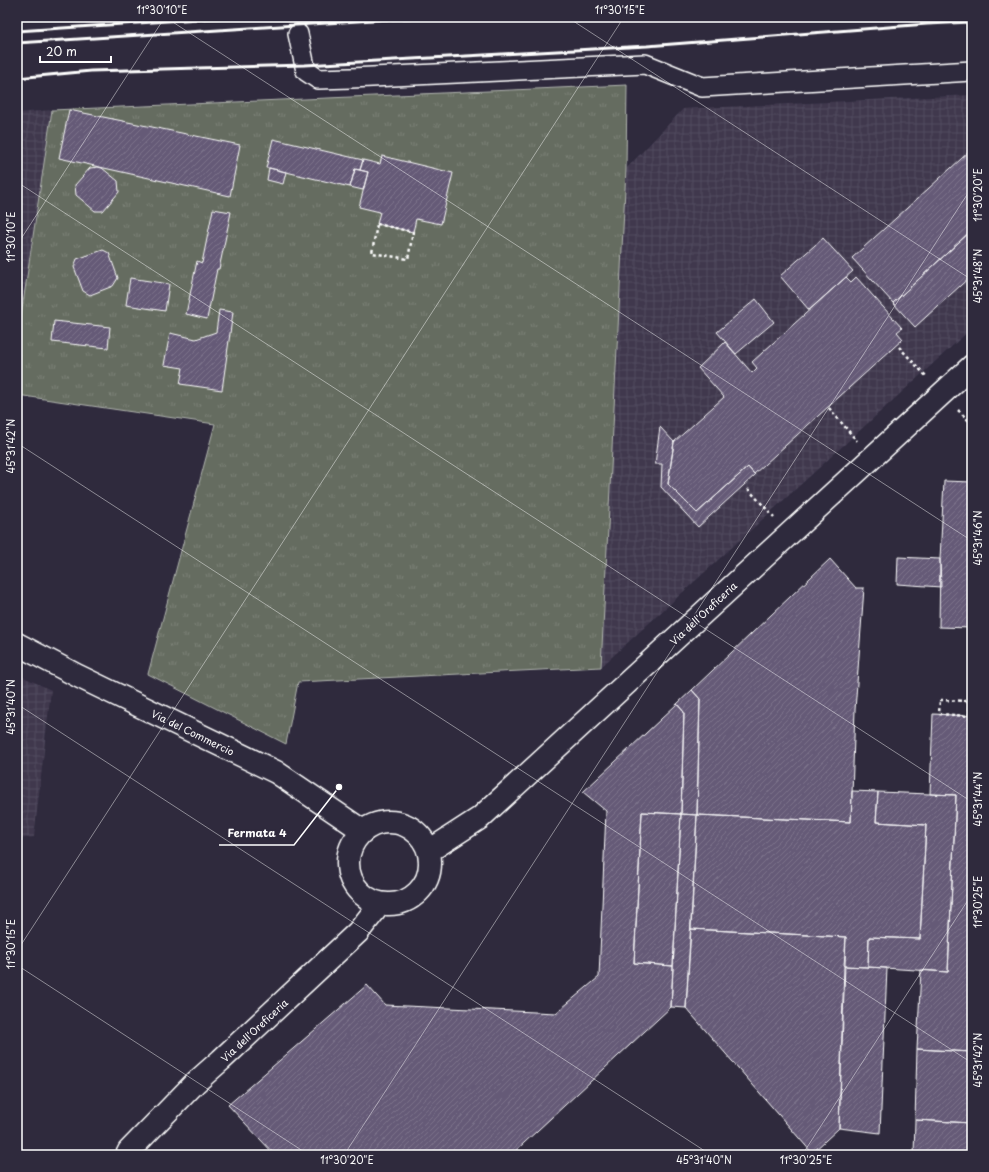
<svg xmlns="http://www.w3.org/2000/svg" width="989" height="1172" font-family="'Playpen Sans',sans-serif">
	<defs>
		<pattern id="industrial-grid" width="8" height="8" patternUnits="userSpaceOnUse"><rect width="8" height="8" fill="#3f384e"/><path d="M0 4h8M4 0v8" fill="none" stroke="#524c60"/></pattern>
		<pattern id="park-tufts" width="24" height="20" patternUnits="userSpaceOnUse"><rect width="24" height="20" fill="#656c60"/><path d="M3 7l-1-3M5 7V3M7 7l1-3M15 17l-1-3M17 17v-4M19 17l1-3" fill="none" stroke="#7c8278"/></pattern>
		<pattern id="building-hatch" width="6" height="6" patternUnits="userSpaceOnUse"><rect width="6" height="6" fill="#655a77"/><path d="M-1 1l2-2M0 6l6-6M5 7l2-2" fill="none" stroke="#7c738b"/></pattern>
	</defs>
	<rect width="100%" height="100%" fill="#2f2a3d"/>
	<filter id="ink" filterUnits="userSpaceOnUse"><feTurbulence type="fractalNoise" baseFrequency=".025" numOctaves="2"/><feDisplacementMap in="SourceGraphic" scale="8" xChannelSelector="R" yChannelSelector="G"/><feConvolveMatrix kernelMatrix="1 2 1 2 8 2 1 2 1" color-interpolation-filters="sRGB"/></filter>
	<g filter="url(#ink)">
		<path fill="url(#industrial-grid)" d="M972 95V328L601 667 626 169 683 109Z
			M52 110 17 343V113Z
			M17 674 51 690 34 837 17 839Z"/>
		<path fill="url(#park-tufts)" stroke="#b2b6b0" d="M627 85 626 169 601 667 298 682 286 744 148 674 215 424 17 395V343L52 110Z"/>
		<path fill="url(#building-hatch)" stroke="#fff" d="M69 110 240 145 230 196 59 158Z
			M273 139 363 160 360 170 355 169 350 187 269 168H266Z
			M972 149V230L893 303 852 258Z
			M382 156 453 173 441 224 416 219 413 232 377 224 380 212 359 207 368 172 360 170 363 160 380 164Z
			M98 167 102 168 118 181 119 192 103 211H95L76 195 75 185 90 168Z
			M269 168 286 172 283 184 267 180Z
			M355 169 368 172 363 190 350 187Z
			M213 209 231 212 219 269H217L207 319 186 314 197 261 202 263Z
			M972 230V275L915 327 893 303Z
			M823 238 853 271 809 310 780 276Z
			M103 250 109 253 118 278 113 286 90 295 83 291 74 267 77 259Z
			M846 277 851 282 856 277 902 328 897 332 903 339 754 474 748 467 697 513 668 484 674 442 724 397 698 368 725 342 752 373 757 368 752 362Z
			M130 278 169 284 165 311 126 305Z
			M756 299 774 322 736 354 717 332Z
			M219 310 233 312 222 390 180 384 183 368 164 365 170 333 196 339 216 332Z
			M54 321 110 327 108 348 52 342Z
			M660 427 674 442 668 484 697 513 748 467 755 475 698 527 661 487 662 464H655Z
			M944 481 972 482V628L939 627 940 559Z
			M898 557 940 559 941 587 897 584Z
			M830 559 856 588H864L855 710 851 822 697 815 700 699 692 690Z
			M692 690 700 699 697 815 681 814 684 712 677 704Z
			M677 704 684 712 681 814 642 812 634 963 673 966 671 1007 511 1155H275L228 1105 367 985 385 1005 556 1013 599 977 606 811 583 792Z
			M933 714 972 716V1052L917 1049 921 970 948 972 956 795 930 794Z
			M852 791 878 792 876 822 926 825 920 939 869 937 868 967 844 966 846 937 691 929 697 815 851 822Z
			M878 792 956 795 948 972 868 967 869 937 920 939 926 825 876 822Z
			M642 812 681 814 673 966 634 963Z
			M681 814 697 815 686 1008 671 1007Z
			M691 929 846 937 839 1128 812 1153 686 1008Z
			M844 966 887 968 880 1133 839 1128Z
			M917 1049 972 1052V1123L915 1120Z
			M915 1120 972 1123V1155H914Z"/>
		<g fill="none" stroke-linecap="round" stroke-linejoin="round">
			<path stroke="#443f50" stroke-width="19" stroke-dasharray="19 10" stroke-linecap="butt" d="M298 17V34"/>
			<defs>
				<path id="street" d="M298 34 306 71 318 79 351 78 645 64 702 87 972 71"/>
				<path id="secondary" d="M17 644 78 676 276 772 363 831
					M348 863a41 41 0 1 1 82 0a41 41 0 1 1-82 0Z
					M429 851 480 818 972 366
					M127 1155 129 1151 195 1083 221 1060 358 932 380 904"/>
			</defs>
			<use href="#street" stroke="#fff" stroke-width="22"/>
			<use href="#secondary" stroke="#fff" stroke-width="25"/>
			<path stroke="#fff" stroke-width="2.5" stroke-dasharray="3 3" stroke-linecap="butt" d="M377 224 413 232 408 259 372 253Z
				M899 347 927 377
				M829 408 857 441
				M958 410 972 424
				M748 489 774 517
				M940 700 970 701 969 716 939 714Z"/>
			<use href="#street" stroke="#2f2a3d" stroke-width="19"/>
			<use href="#secondary" stroke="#2f2a3d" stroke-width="22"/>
			<path stroke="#fff" stroke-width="3" d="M17 31 229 17
				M17 43 421 17
				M17 78 91 71 305 65 647 46 927 24 972 22"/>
		</g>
	</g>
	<path fill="none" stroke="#fff" stroke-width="1" stroke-opacity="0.45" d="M165 17 972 541M567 17 972 280M970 17 972 19M17 182 972 802M17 245 165 17M17 443 972 1063M17 704 711 1155M17 951 624 17M17 965 309 1155M344 1155 972 187M802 1155 972 894"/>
	<g text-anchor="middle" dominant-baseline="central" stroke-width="3.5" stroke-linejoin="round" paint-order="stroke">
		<g font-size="10" fill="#fff" stroke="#2f2a3d">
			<text transform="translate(703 613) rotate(-43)">Via dell'Oreficeria</text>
			<text transform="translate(193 732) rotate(26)">Via del Commercio</text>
			<text transform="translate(254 1030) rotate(-43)">Via dell'Oreficeria</text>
		</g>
	</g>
	<path fill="none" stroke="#fff" stroke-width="1.5" d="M339 787L294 845H219"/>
	<circle fill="#fff" stroke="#2f2a3d" stroke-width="1.5" cx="339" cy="787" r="4"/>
	<g font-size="11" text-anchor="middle" font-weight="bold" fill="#fff" stroke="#2f2a3d" stroke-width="3.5" stroke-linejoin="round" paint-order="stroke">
		<text x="257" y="837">Fermata 4</text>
	</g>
	<rect width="989" height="1172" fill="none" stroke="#2f2a3d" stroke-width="44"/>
	<path d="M40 56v6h71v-6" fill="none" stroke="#ffffff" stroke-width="2"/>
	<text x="46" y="56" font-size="12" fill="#ffffff" stroke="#2f2a3d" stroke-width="3" paint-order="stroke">20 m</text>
	<rect x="22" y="22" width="945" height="1128" fill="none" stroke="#fff" stroke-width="1.5"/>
	<g font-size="10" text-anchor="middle" fill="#fff">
		<text x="162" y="14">11°30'10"E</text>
		<text x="620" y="14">11°30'15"E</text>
		<text transform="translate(978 195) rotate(-90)" y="4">11°30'20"E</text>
		<text transform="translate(11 237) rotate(-90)" y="4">11°30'10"E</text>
		<text transform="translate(978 276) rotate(-90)" y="4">45°31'48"N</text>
		<text transform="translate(11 446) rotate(-90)" y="4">45°31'42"N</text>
		<text transform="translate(978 538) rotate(-90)" y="4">45°31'46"N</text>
		<text transform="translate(11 707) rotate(-90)" y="4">45°31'40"N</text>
		<text transform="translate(978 799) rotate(-90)" y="4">45°31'44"N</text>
		<text transform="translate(978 902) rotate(-90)" y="4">11°30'25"E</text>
		<text transform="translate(11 944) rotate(-90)" y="4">11°30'15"E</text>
		<text transform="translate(978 1060) rotate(-90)" y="4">45°31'42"N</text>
		<text x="347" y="1164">11°30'20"E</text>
		<text x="704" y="1164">45°31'40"N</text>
		<text x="806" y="1164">11°30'25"E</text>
	</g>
</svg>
